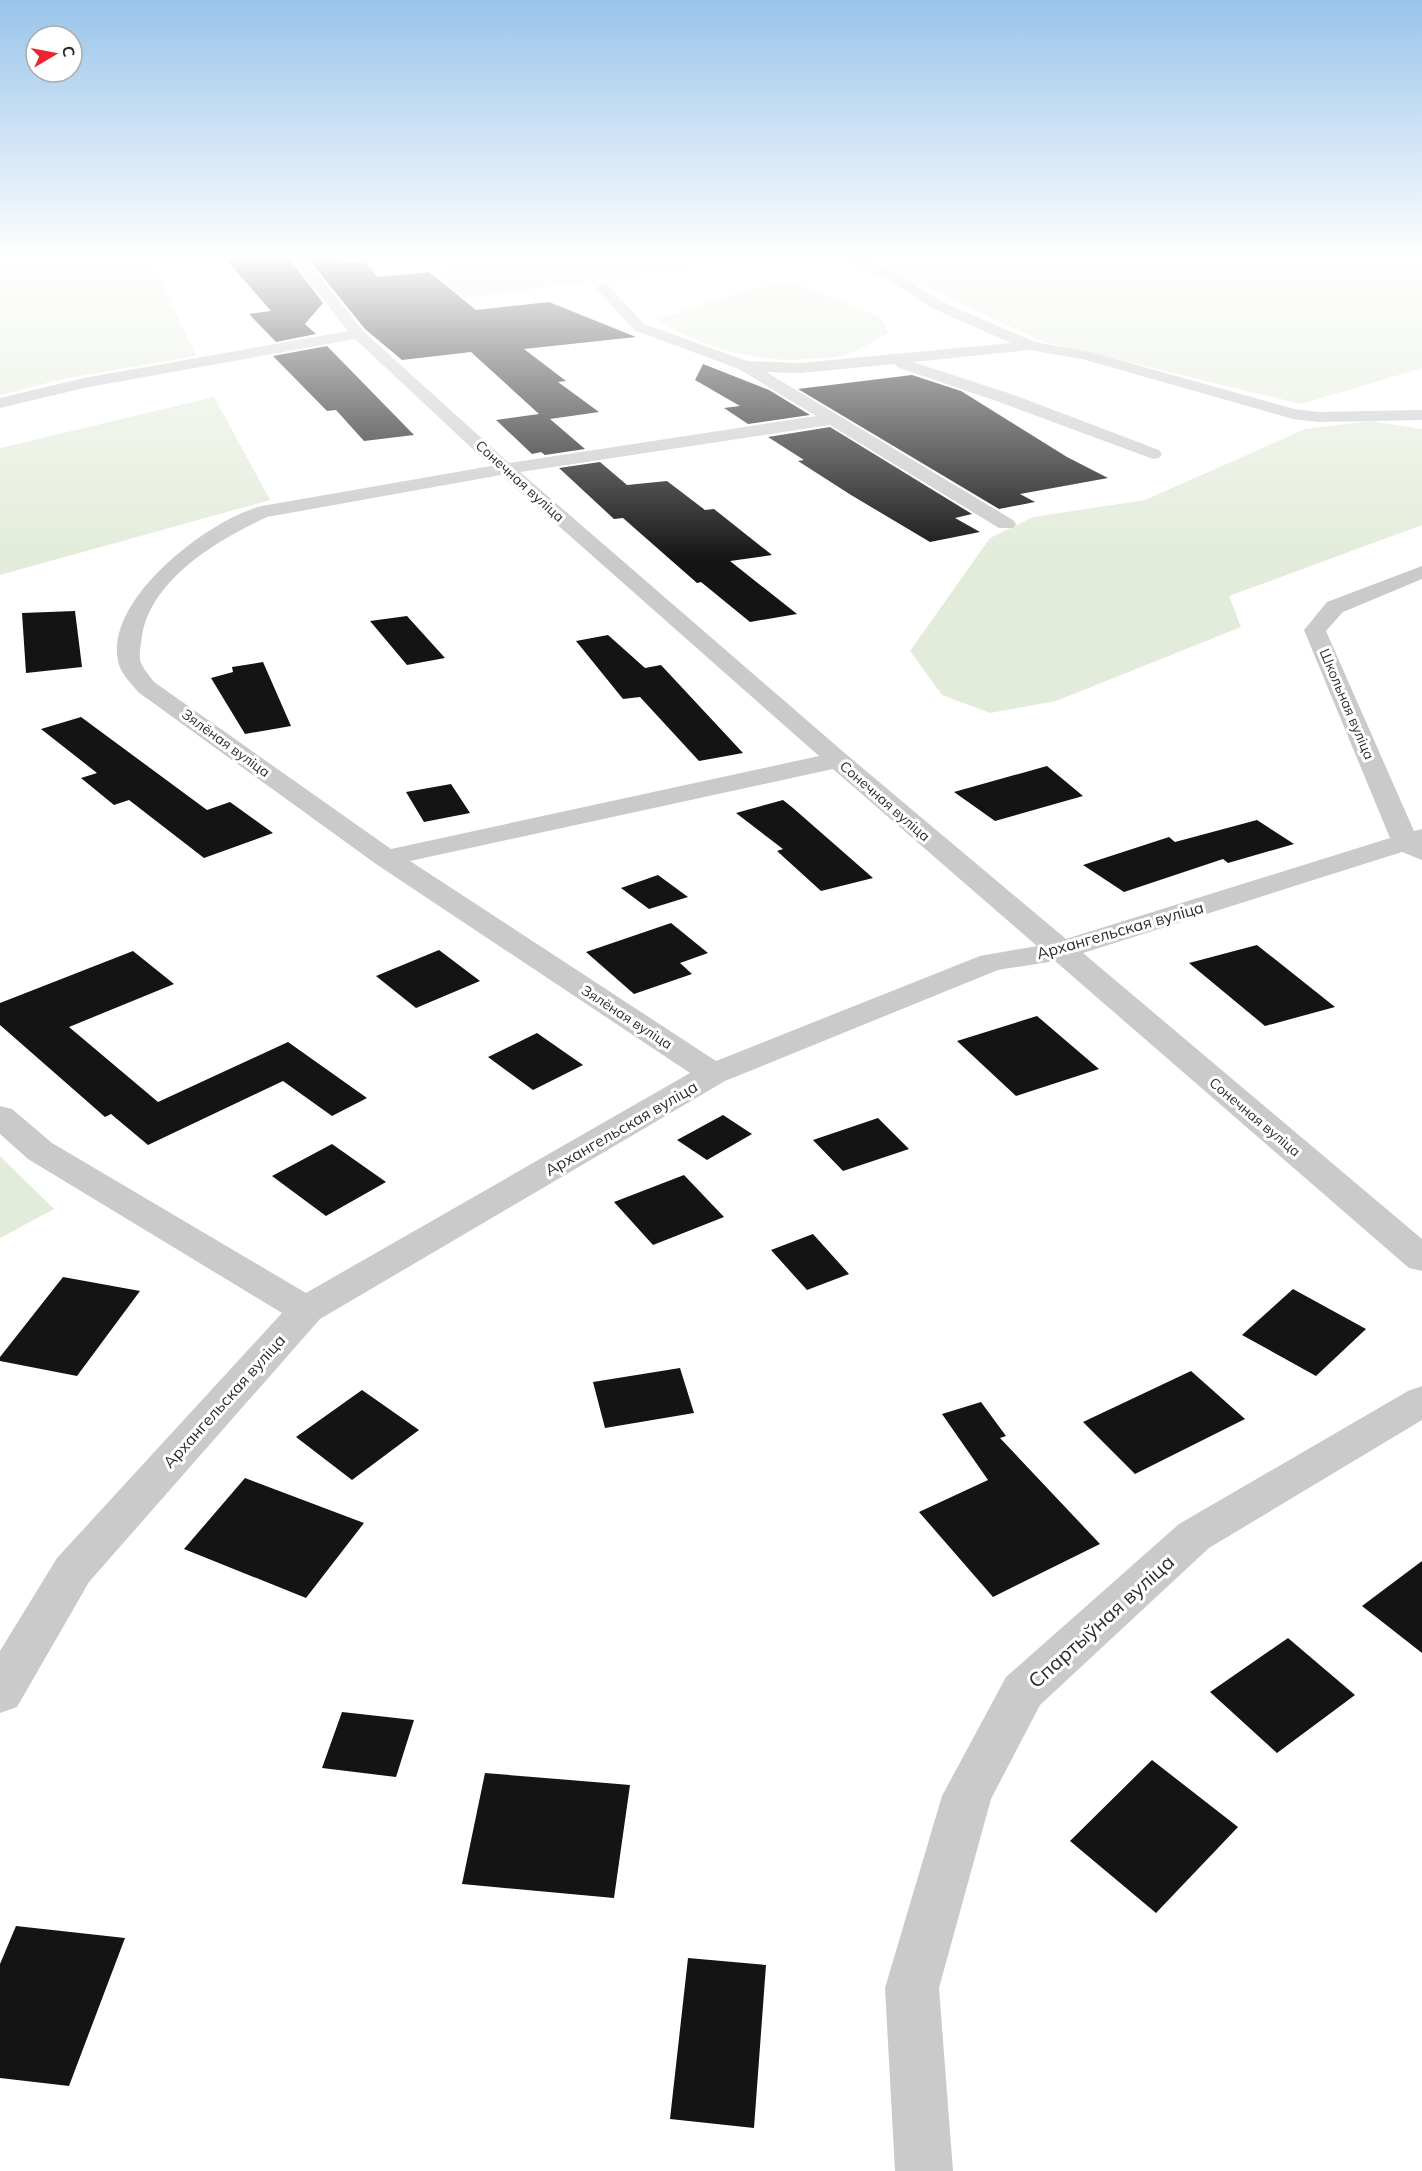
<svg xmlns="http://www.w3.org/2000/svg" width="1422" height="2171" font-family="Mulish,sans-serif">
	<rect width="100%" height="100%" fill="#fff"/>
	<path fill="#e3ecda" d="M0 256H25L155 269 196 356 63 379 0 395Z
		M453 256H772L467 298 443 296 429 290 441 279Z
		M861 256H1422V368L1301 404 1041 341Z
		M797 284 880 317 888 333C876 340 864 348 851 353 838 358 824 358 810 359 756 363 704 348 658 320L752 288Z
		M214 397 270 500 0 575V448Z
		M1370 421 1422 429V525L1229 596 1241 627 1056 701 990 713 942 695 910 651 990 538 1033 517 1145 500 1305 429Z
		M0 1156 54 1209 0 1238Z"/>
	<path fill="#141414" d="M223 256H287L323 303 305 324 316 334 276 342 249 314 271 311Z
		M306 256H341V262L365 260 377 277 429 272 476 310 549 302 636 337 524 349 566 381 558 382 599 412 550 419 585 449 545 455 541 452 532 454 496 420 539 414 471 352 402 360 365 329Z
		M327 346 414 435 364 441 336 410 327 411 273 356Z
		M703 364 769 390 810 415 748 424 724 408 740 406 695 380Z
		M912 375 961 391 1067 457 1108 478 1020 494 1035 502 999 509 798 389Z
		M830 427 972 514 955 518 980 532 930 542 851 495 798 461 804 460 768 437Z
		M600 462 627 485 667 481 705 510 714 509 772 555 730 561 797 614 750 622 701 582 697 583 623 518 614 519 559 468Z
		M75 611 82 667 26 673 22 613Z
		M407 616 445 658 407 665 370 621Z
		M608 635 645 668 661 665 743 753 699 761 640 697 623 699 576 641Z
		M263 662 291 726 245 734 211 678 233 672 232 667Z
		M81 717 207 810 230 802 273 833 204 858 129 800 114 805 81 778 97 773 41 729Z
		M1047 766 1083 796 995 821 954 792Z
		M451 784 470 813 424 822 406 792Z
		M783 800 793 808 873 878 821 891 777 851 783 849 736 813Z
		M1257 820 1294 844 1228 863 1223 859 1124 892 1083 865 1169 837 1175 842Z
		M658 875 688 897 649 909 621 888Z
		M671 923 708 953 680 963 692 974 634 994 586 952Z
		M1257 945 1335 1007 1265 1026 1189 963Z
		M439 950 480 981 416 1008 376 976Z
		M133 951 174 984 69 1027 158 1102 288 1042 367 1098 332 1116 283 1081 148 1145 111 1114 105 1117 0 1025V1003Z
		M1037 1016 1099 1069 1016 1096 957 1041Z
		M537 1033 583 1065 533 1090 488 1057Z
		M723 1115 752 1134 707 1160 677 1140Z
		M878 1118 909 1149 843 1171 813 1140Z
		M332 1144 386 1182 326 1216 272 1176Z
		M684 1175 724 1217 653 1245 614 1202Z
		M813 1234 849 1274 807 1290 771 1250Z
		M63 1277 140 1291 77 1376 0 1361V1357Z
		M1293 1289 1366 1329 1316 1376 1242 1335Z
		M680 1368 694 1413 605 1428 593 1382Z
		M1191 1371 1245 1419 1135 1474 1083 1422Z
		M362 1390 419 1430 352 1480 296 1437Z
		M981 1402 1006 1436 1000 1438 1100 1544 993 1597 919 1512 988 1480 942 1414Z
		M245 1478 364 1523 306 1598 184 1549Z
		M1422 1561V1653L1362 1606Z
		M1288 1638 1355 1695 1277 1753 1210 1692Z
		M342 1712 414 1720 396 1777 322 1768Z
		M1152 1760 1238 1827 1156 1913 1070 1841Z
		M485 1773 630 1785 614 1898 462 1884Z
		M16 1926 125 1938 69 2086 0 2078V1964Z
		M688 1958 766 1965 754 2128 670 2119Z"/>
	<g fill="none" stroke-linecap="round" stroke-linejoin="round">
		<path fill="#cacaca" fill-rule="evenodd" d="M289 256H303L363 331 509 463 816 416 739 369 634 330 596 288 603 284 608 285 644 324 747 361 800 363 1011 343 934 309 887 279 836 256H855L897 273 944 303 1035 342 1090 352 1294 409 1318 412 1422 410V420L1318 422 1293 419 1082 359 1030 350 913 362 1014 395 1159 450 1162 454 1159 458 1153 459 1002 403 897 367 895 364 800 373 766 372 1013 520 1016 524 1013 528H999L830 425 520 472 847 755 1066 939 1390 838 1304 630 1327 602 1422 566V579L1343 612 1326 631 1414 831 1422 829V860L1402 852 1083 953 1422 1239V1271L1409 1268 1055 961 998 970 725 1081 320 1319 89 1582 17 1707 0 1713V1651L57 1558 282 1313 28 1159 0 1134V1106L12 1109 52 1143 306 1293 690 1073 376 864 138 692C131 683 120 673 118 661 105 599 209 519 262 506L491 466 355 339 84 388 0 408V398L84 378 348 331ZM501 475 819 756 391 849 154 682C150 676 144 670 141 663 138 655 141 645 142 636 152 578 218 540 267 517ZM833 769 1037 946 980 956 716 1061 410 861Z
			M1422 1386V1420L1209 1548 1040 1705 991 1799 939 1988 953 2171H895L885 1988 942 1796 1006 1677 1179 1524 1408 1391Z"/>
	</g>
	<linearGradient id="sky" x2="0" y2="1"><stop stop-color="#99c4ea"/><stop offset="0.46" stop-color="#fff"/><stop offset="1" stop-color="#fff" stop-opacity="0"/></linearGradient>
	<rect width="1422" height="560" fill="url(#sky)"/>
	<g text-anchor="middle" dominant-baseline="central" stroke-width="6" stroke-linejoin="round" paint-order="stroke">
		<g font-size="14" fill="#2d2d2d" stroke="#fff">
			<text transform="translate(520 481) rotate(42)">Сонечная вуліца</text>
			<text transform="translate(1347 704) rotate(67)">Школьная вуліца</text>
			<text transform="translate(226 743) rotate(36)">Зялёная вуліца</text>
			<text transform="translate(885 801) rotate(41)">Сонечная вуліца</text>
			<text transform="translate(627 1017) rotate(33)">Зялёная вуліца</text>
			<text transform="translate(1255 1117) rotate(40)">Сонечная вуліца</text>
		</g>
		<g font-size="16" fill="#2d2d2d" stroke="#fff">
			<text transform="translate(1120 930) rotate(-16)">Архангельская вуліца</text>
			<text transform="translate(621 1128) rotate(-30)">Архангельская вуліца</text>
			<text transform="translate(224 1401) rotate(-48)">Архангельская вуліца</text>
		</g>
		<g font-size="20" fill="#2d2d2d" stroke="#fff">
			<text transform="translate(1101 1621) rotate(-42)">Спартыўная вуліца</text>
		</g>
	</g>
	<g transform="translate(54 54) rotate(80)"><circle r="28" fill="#ffffff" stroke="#ababab" stroke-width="1.5"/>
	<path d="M0-4.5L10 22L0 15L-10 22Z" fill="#f02332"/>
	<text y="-9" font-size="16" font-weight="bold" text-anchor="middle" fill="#2d2d2d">С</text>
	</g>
</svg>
